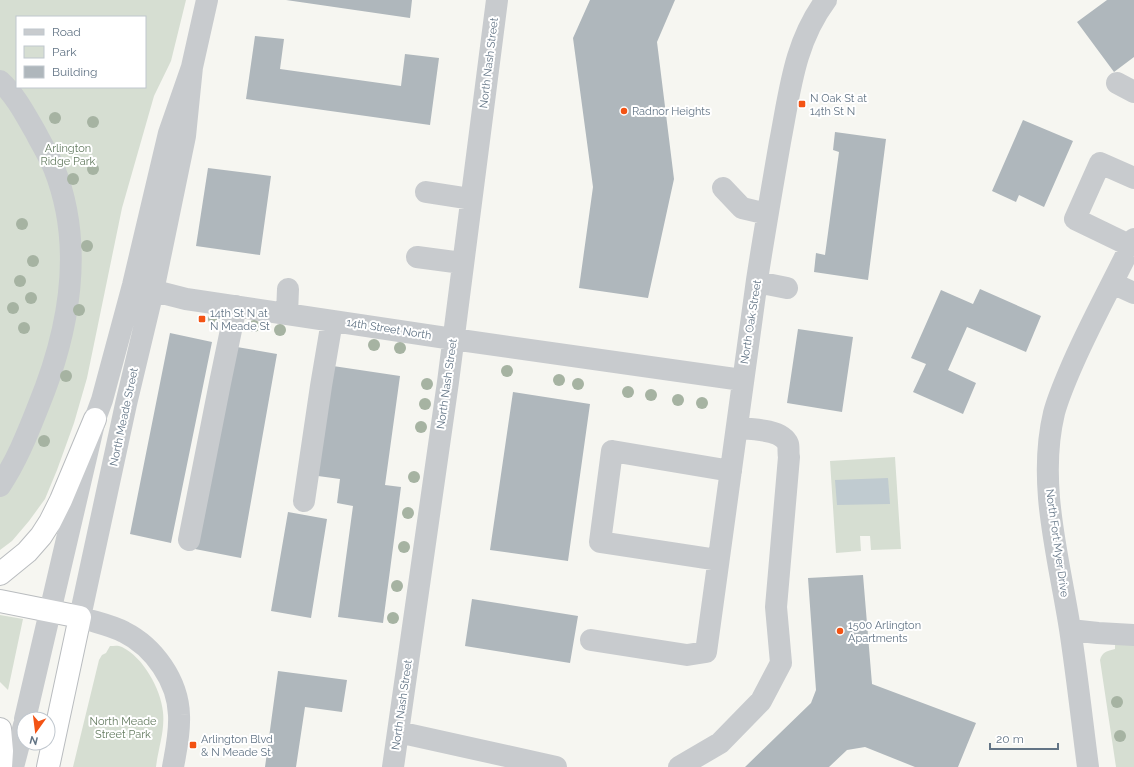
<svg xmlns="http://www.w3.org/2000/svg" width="1134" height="767" font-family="Raleway,sans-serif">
	<rect width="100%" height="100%" fill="#f6f6f1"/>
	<path fill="#d6ded2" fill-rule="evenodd" d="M0 0H186L171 61 154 96 122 208 87 378 74 423 57 470 45 499 29 521 12 541 0 550ZM17 17H145V87H17Z
		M895 457 901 549 871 550 870 536H860L861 551 836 553 830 461Z
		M0 615 23 619 8 690 0 682Z
		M1134 641V767H1116L1100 660C1102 652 1107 651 1115 649V642Z
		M110 646C114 646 118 645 122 647 143 657 161 689 163 712 165 731 158 749 156 767H73L99 660 102 655 106 653Z"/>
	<path fill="#c0cbd0" d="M888 478 890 504 837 505 835 480Z"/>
	<path fill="#afb7bc" d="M286 0H412L410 18Z
		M590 0H675L657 42 674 179 648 298 579 288 593 187 573 38Z
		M1107 0H1134V57L1114 72 1077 22Z
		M255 36 284 39 280 69 401 86 405 54 439 58 430 125 246 99Z
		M1023 120 1073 141 1044 207 1019 195 1016 202 992 191Z
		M835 132 886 139 868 280 814 272 816 253 825 255 839 152 833 150Z
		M208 168 271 176 260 255 196 246Z
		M980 289 1041 316 1026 352 967 327 948 370 976 383 963 414 913 392 926 364 911 358 941 290 973 304Z
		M798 329 853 337 842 412 787 403Z
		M170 333 212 342 171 543 130 534Z
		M231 346 277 354 241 558 195 549Z
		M333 366 400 376 385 485 401 487 383 623 338 617 353 506 337 503 340 479 318 476Z
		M513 392 590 404 568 561 490 550Z
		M288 512 327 519 311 618 271 611Z
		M863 575 872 684 976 723 958 767H915L865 747 847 750 829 767H745L811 703 816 690 808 578Z
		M472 599 578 616 570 663 465 646Z
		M278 671 347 680 342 712 305 707 296 767H265Z"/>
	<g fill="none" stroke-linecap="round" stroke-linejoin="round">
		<defs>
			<path id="highway" d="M0 574 27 552 41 536 50 522 61 500 95 419
				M0 601 80 617 48 767
				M0 729 2 751 1 767"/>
		</defs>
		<use href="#highway" stroke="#b9bcbf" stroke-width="24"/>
		<path stroke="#c8cbce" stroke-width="22" d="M0 81C16 96 25 114 36 133 42 145 49 156 54 168 85 246 69 332 38 407 27 435 16 462 0 486
			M1117 83 1134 92
			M723 188 742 208 767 214
			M426 192 471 199
			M1131 246 1075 219 1100 163 1134 178
			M417 257 462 263
			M757 282 787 288
			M1112 283 1134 293
			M139 287 186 299 453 339 742 380
			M287 314 288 289
			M304 501 321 386 332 321
			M189 540 220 383 236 306
			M718 560 600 542 612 451 731 471
			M1070 630 1098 633 1134 635
			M591 640 687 655 706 652C722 528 739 404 757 280 764 234 772 188 780 142 790 91 794 43 826 0
			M25 719 95 419 102 400 133 285 169 133 192 67 207 0
			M398 732 556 767
			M13 767 24 725
			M173 767C176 750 180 733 179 715 178 681 154 647 124 632 111 625 94 622 80 617L126 404 153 291 185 136 192 67
			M393 767 448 382 497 0
			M679 767 720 743 761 701 781 663 776 607 789 457C788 453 789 447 788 444 782 429 750 429 737 428
			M1088 767C1082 721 1077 675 1070 629 1059 558 1037 484 1054 413 1058 398 1064 384 1070 370 1089 325 1113 283 1134 239"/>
		<use href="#highway" stroke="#fff" stroke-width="22"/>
	</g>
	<g fill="#a6b3a2">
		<circle cx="55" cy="118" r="6"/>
		<circle cx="93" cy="122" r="6"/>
		<circle cx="93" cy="169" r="6"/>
		<circle cx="73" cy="179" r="6"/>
		<circle cx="22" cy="224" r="6"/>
		<circle cx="87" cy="246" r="6"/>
		<circle cx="33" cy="261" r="6"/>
		<circle cx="20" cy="281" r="6"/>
		<circle cx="31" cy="298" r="6"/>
		<circle cx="13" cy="308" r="6"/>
		<circle cx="79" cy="310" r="6"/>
		<circle cx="214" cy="319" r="6"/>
		<circle cx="254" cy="326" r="6"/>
		<circle cx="24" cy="328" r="6"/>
		<circle cx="280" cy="330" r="6"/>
		<circle cx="374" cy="345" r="6"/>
		<circle cx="400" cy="348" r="6"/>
		<circle cx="507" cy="371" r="6"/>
		<circle cx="66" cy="376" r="6"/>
		<circle cx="559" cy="380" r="6"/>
		<circle cx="427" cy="384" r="6"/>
		<circle cx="578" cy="384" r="6"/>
		<circle cx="628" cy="392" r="6"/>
		<circle cx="651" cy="395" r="6"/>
		<circle cx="678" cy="400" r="6"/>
		<circle cx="702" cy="403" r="6"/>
		<circle cx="425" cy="404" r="6"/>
		<circle cx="421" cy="427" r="6"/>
		<circle cx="44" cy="441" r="6"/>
		<circle cx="414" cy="477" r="6"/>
		<circle cx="408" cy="513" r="6"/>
		<circle cx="404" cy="547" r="6"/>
		<circle cx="397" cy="586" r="6"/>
		<circle cx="393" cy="618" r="6"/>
		<circle cx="1117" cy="702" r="6"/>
		<circle cx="1120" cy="736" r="6"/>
	</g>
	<g fill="#f35314" stroke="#fff" stroke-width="1.5">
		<rect x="798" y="100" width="8" height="8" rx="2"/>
		<circle cx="624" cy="111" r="4"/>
		<rect x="198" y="315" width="8" height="8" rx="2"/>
		<circle cx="840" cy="631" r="4"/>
		<rect x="189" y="741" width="8" height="8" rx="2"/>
	</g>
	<g text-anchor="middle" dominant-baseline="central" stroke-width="4" stroke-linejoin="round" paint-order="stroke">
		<g font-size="11" fill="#627485" stroke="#fff">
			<text transform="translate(489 63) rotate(-83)">North Nash Street</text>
			<text transform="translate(751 322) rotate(-81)">North Oak Street</text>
			<text transform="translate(389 329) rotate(9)">14th Street North</text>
			<text transform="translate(447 384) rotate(-82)">North Nash Street</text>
			<text transform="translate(124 417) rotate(-78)">North Meade Street</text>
			<text transform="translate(1057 543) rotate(82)">North Fort Myer Drive</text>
			<text transform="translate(402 705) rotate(-82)">North Nash Street</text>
		</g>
		<g font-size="11" fill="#627485" stroke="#fff" text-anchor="start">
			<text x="810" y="98">N Oak St at<tspan x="810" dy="13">14th St N</tspan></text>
			<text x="632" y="111">Radnor Heights</text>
			<text x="210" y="313">14th St N at<tspan x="210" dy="13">N Meade St</tspan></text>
			<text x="848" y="625">1500 Arlington<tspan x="848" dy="13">Apartments</tspan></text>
			<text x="201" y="739">Arlington Blvd<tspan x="201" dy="13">&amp; N Meade St</tspan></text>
		</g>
		<g font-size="11" fill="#657c61" stroke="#fff">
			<text x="68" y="148">Arlington<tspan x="68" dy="13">Ridge Park</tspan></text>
			<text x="123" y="721">North Meade<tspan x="123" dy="13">Street Park</tspan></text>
		</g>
	</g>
	<rect x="16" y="16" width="130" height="72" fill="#ffffff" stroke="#c0c7ce"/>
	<rect x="24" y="29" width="20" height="6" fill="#c8cbce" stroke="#c0c7ce"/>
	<text x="52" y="36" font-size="12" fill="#627485">Road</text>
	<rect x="24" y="46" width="20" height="12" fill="#d6ded2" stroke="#c0c7ce"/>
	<text x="52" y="56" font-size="12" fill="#627485">Park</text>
	<rect x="24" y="66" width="20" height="12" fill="#afb7bc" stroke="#c0c7ce"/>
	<text x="52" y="76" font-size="12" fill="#627485">Building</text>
	<g transform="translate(36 731) rotate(194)"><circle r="19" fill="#ffffff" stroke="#c0c7ce"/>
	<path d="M0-3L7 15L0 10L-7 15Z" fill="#f35314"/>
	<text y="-6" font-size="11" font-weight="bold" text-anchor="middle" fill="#627485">N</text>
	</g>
	<path d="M990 743v6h68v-6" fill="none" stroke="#627485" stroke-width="2"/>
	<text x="996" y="743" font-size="12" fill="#627485" stroke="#ffffff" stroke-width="3" paint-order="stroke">20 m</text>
</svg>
